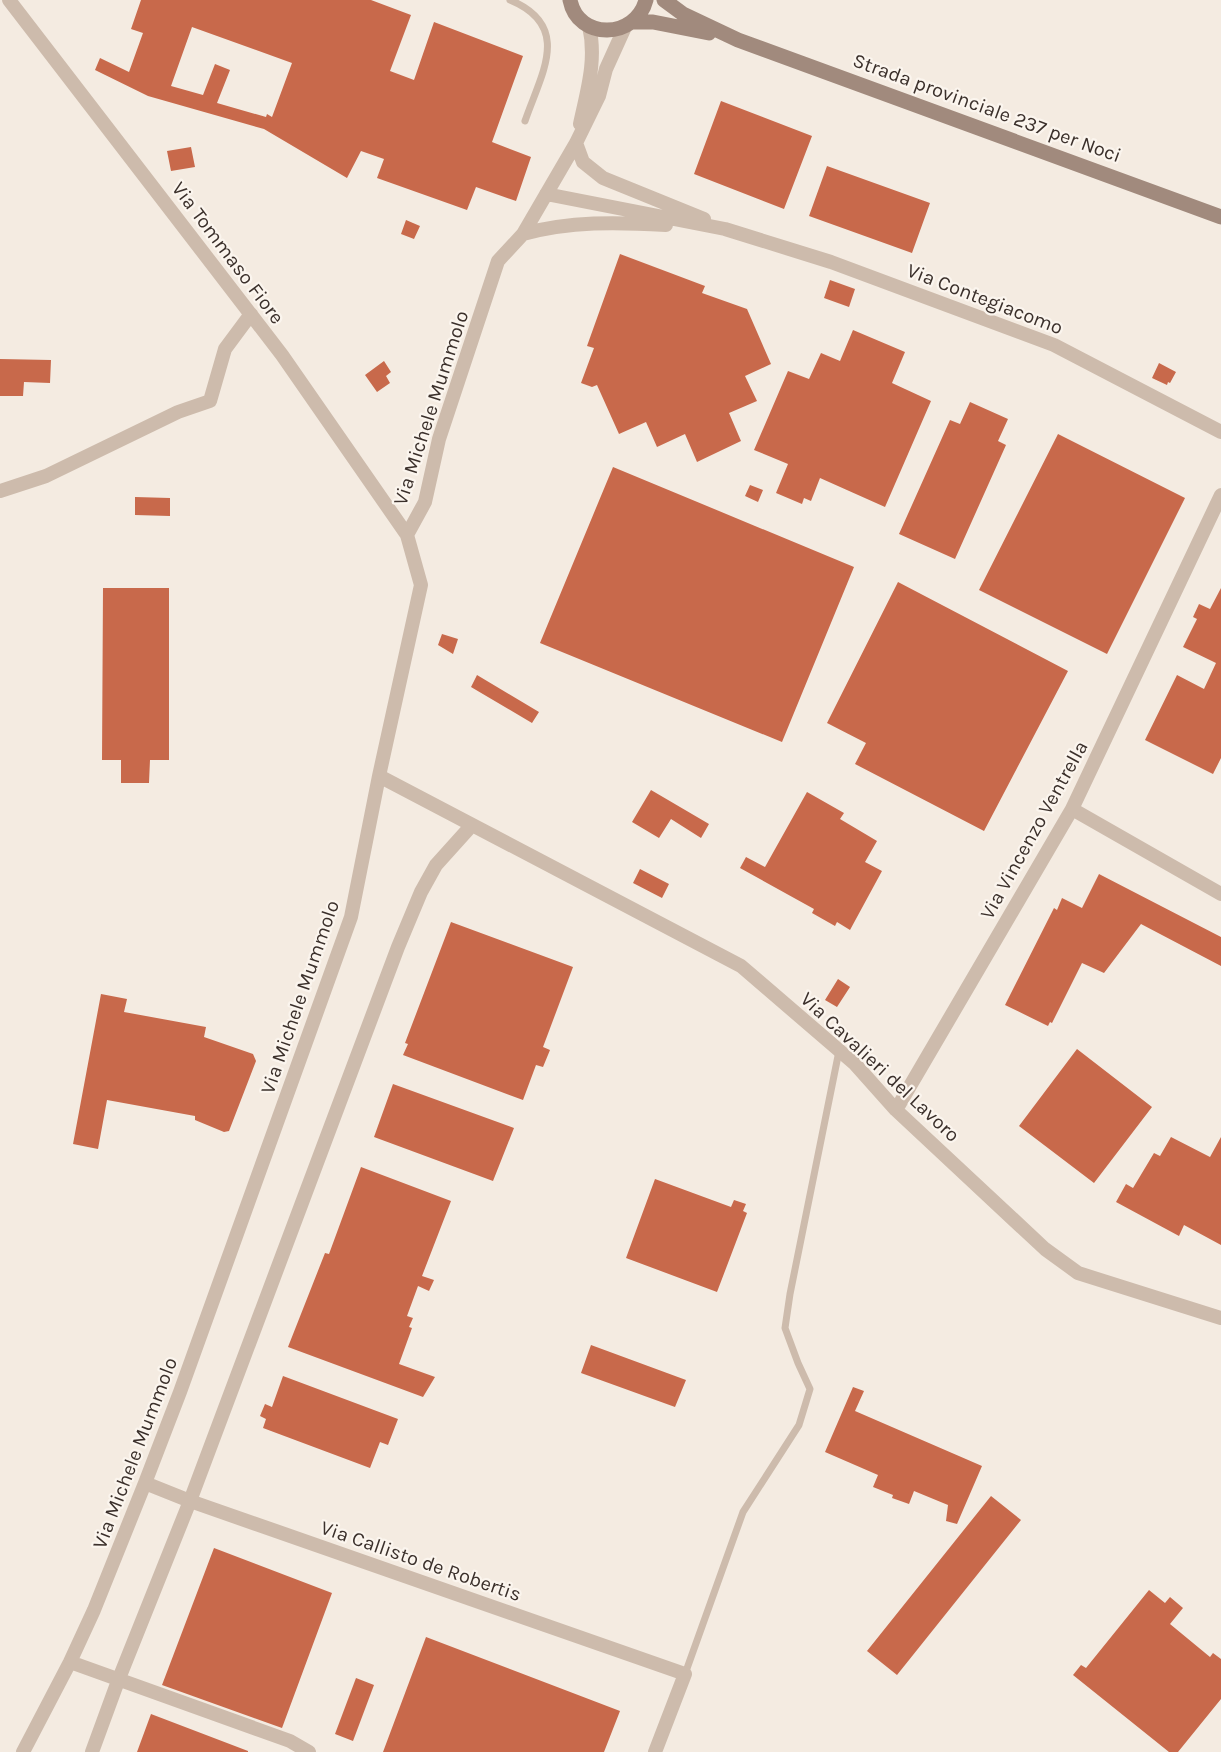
<svg xmlns="http://www.w3.org/2000/svg" width="1221" height="1752" font-family="Karla,sans-serif">
	<rect width="100%" height="100%" fill="#f4ebe1"/>
	<path fill="#c8694b" fill-rule="evenodd" d="M141 0H371L411 15 390 71 414 80 434 22 523 56 492 142 531 157 516 201 476 187 467 210 377 178 384 159 361 151 347 178 264 129 148 96 95 70 100 58 129 72 143 33 131 29ZM192 27 292 63 272 117 267 114 266 117 217 103 230 70 215 64 203 95 171 86Z
		M721 101 812 136 784 209 694 174Z
		M191 147 195 167 171 171 167 151Z
		M827 166 930 203 912 253 809 216Z
		M406 220 420 226 414 239 401 234Z
		M620 254 705 286 702 293 747 309 771 364 745 376 757 401 729 413 741 441 697 462 685 434 657 447 646 422 619 434 597 385 592 387 581 383 594 348 587 346Z
		M830 280 855 289 849 307 824 298Z
		M853 330 905 352 892 383 931 401 885 507 820 478 811 501 804 498 802 504 776 493 788 464 754 450 788 371 809 379 821 353 840 361Z
		M0 359 51 360 50 383 24 382 23 396H0Z
		M384 361 391 372 386 376 390 383 377 392 365 375Z
		M1159 363 1176 372 1170 383 1168 382 1167 385 1152 378Z
		M970 402 1008 419 998 441 1006 445 955 559 899 534 950 420 960 424Z
		M1058 434 1185 498 1107 654 979 590Z
		M613 467 854 567 782 742 540 643Z
		M750 485 763 490 758 502 745 496Z
		M135 497 170 498V516L135 515Z
		M898 582 1068 671 984 831 855 764 866 743 827 723Z
		M103 588H169V760H150L149 783H121V760H102Z
		M1221 588V758L1213 774 1145 740 1177 675 1204 689 1216 663 1183 647 1197 619 1193 617 1199 604 1210 609Z
		M442 634 458 639 453 654 438 645Z
		M477 675 539 712 532 723 471 687Z
		M651 790 709 824 701 838 671 819 659 838 632 822Z
		M807 792 844 813 840 819 877 841 865 862 882 871 850 930 837 922 835 926 812 913 814 909 740 868 746 857 765 867Z
		M640 869 669 884 662 898 633 883Z
		M1099 874 1221 937V966L1141 924 1104 973 1082 963 1052 1023 1050 1022 1048 1026 1005 1005 1054 908 1057 910 1062 898 1082 908Z
		M451 922 573 967 543 1047 550 1050 543 1067 536 1065 523 1100 403 1055 408 1044 405 1043Z
		M838 979 850 987 837 1007 825 1000Z
		M101 994 127 999 124 1012 206 1027 204 1037 253 1054 256 1061 229 1131 224 1132 195 1120V1116L107 1100 98 1149 73 1144Z
		M1077 1049 1152 1107 1094 1183 1019 1126Z
		M393 1084 514 1128 493 1181 374 1137Z
		M1171 1137 1210 1157 1221 1137V1245L1184 1225 1179 1236 1116 1202 1126 1184 1133 1188 1154 1153 1160 1156Z
		M361 1167 451 1201 422 1276 434 1280 429 1291 418 1286 407 1316 413 1318 409 1327 412 1328 399 1364 435 1377 423 1397 288 1347 325 1253 329 1254Z
		M655 1179 731 1207 734 1200 746 1204 743 1211 747 1213 717 1292 626 1258Z
		M591 1345 686 1380 675 1407 581 1373Z
		M283 1376 398 1419 388 1445 380 1442 370 1468 263 1428 266 1419 260 1416 265 1404 272 1407Z
		M853 1387 864 1391 855 1411 982 1466 957 1524 946 1521 948 1505 914 1491 909 1504 892 1498 893 1495 873 1487 878 1475 825 1452Z
		M991 1496 1021 1520 897 1675 867 1651Z
		M214 1548 332 1593 282 1728 162 1685Z
		M1149 1590 1165 1603 1170 1597 1183 1608 1170 1624 1210 1657 1213 1653 1221 1659V1699L1178 1752H1169L1073 1675 1081 1665 1086 1668Z
		M426 1637 620 1711 604 1752H383Z
		M356 1678 374 1685 353 1741 335 1734Z
		M151 1714 248 1751V1752H137Z"/>
	<g fill="none" stroke-linecap="round" stroke-linejoin="round">
		<path stroke="#cdbbac" stroke-width="7" d="M510 0C573 26 541 74 525 121
			M685 1674 743 1512 799 1425 810 1389 798 1363 785 1328 790 1294 839 1051"/>
		<path stroke="#cdbbac" stroke-width="14" d="M9 0 282 355 407 535 421 585 379 776 351 917 180 1392 145 1483 94 1610 70 1662 23 1752
			M580 124C587 91 597 60 589 26
			M576 143 583 162 603 178 704 219
			M546 194 725 229 831 262 1054 345 1221 432
			M523 234C570 221 617 222 666 225
			M0 491 46 476 178 412 210 401 225 349 251 314
			M407 535 425 502 439 439 498 261 523 234 576 143 599 96 606 69 625 27
			M379 776 741 966 855 1064 896 1110 1045 1249 1078 1273 1221 1318
			M1072 809 1221 894
			M896 1110 1072 809 1221 495
			M145 1483 190 1501 685 1674 655 1752
			M70 1662 290 1741 309 1752
			M92 1752 118 1681 190 1501 398 947 421 892 436 865 472 825"/>
		<path stroke="#a18a7d" stroke-width="15" d="M570 0C578 41 636 39 646 0
			M664 0 683 14 738 40 1221 217
			M633 22H653L709 33"/>
	</g>
	<g text-anchor="middle" dominant-baseline="central" stroke-width="4.5" stroke-linejoin="round" paint-order="stroke">
		<g font-size="20" fill="#3b302b" stroke="#fbf5ee">
			<text transform="translate(987 108) rotate(20)">Strada provinciale 237 per Noci</text>
			<text transform="translate(228 253) rotate(53)">Via Tommaso Fiore</text>
			<text transform="translate(985 299) rotate(21)">Via Contegiacomo</text>
			<text transform="translate(431 408) rotate(-72)">Via Michele Mummolo</text>
			<text transform="translate(1034 830) rotate(-61)">Via Vincenzo Ventrella</text>
			<text transform="translate(300 997) rotate(-71)">Via Michele Mummolo</text>
			<text transform="translate(880 1067) rotate(43)">Via Cavalieri del Lavoro</text>
			<text transform="translate(135 1453) rotate(-69)">Via Michele Mummolo</text>
			<text transform="translate(421 1561) rotate(19)">Via Callisto de Robertis</text>
		</g>
	</g>
</svg>
